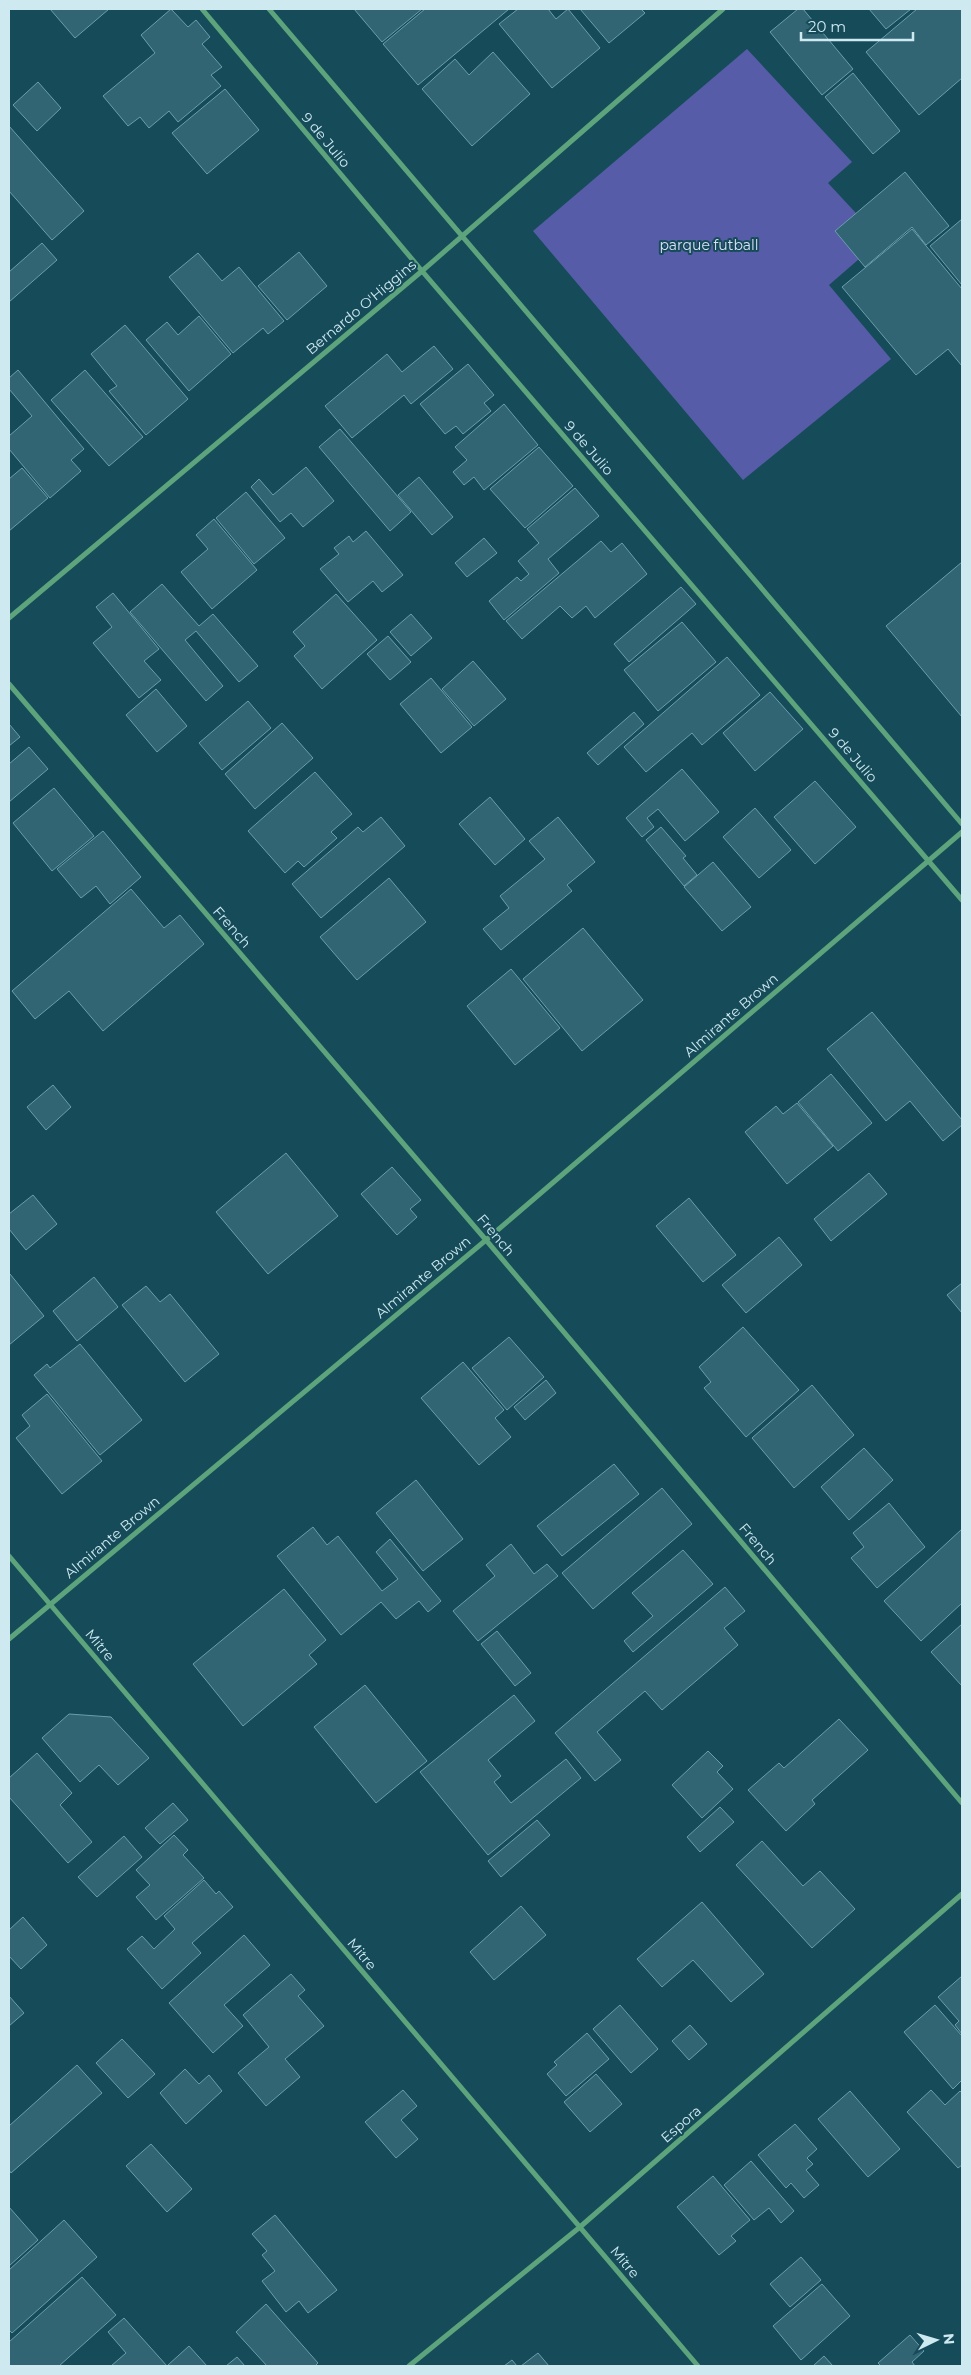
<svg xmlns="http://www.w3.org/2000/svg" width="971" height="2375" font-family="Montserrat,sans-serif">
	<rect width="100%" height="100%" fill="#164c59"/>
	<path fill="#565ca7" d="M747 49 852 162 828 183 881 240 829 285 891 359 743 480 533 231Z"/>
	<path fill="#326573" stroke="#6a9ead" d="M50 9H109L75 38Z
		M171 9 188 27 196 20 210 37 202 44 222 67 211 75 221 86 178 122 169 111 149 128 140 117 128 126 103 96 155 53 141 35Z
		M354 9H422L382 42Z
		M425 9H509L418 85 383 44Z
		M518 9H548L556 19 568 9 600 48 552 88 499 24Z
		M580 9H641L645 13 609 43Z
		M798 9H803L853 69 822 95 770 32Z
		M869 9H911L886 29Z
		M917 9H962V78L919 115 866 52Z
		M493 52 530 94 472 146 422 89 455 59 469 75Z
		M853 73 900 131 873 154 825 97Z
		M38 82 61 108 37 131 13 105Z
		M225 89 259 130 207 174 172 133Z
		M9 126 84 211 52 240 9 191Z
		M905 172 949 226 926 245 912 227 865 267 835 231Z
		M962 219V285L930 246Z
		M912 229 962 289V366L948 349 916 375 842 287Z
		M42 243 57 260 9 302V272Z
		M299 252 327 286 287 320 258 286Z
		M198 253 222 281 239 267 284 321 268 334 263 328 233 353 169 277Z
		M199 316 231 354 189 391 146 340 167 322 178 335Z
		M125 325 188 399 146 435 109 391 117 386 91 354Z
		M434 346 453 369 411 404 404 395 352 438 325 406 387 354 402 372Z
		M468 364 494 395 484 403 491 411 463 434 456 426 445 434 420 404Z
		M18 370 84 449 71 460 81 471 50 498 9 449V436L32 416 9 389V378Z
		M85 370 143 437 109 466 51 400Z
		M504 404 538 445 484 490 474 477 464 485 453 472 467 460 455 447Z
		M340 429 411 512 390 531 319 447Z
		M539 447 573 486 525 528 490 489Z
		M306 467 334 501 303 527 291 513 280 522 251 487 259 479 273 495Z
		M22 468 48 498 9 531V479Z
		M419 477 453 517 432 535 398 495Z
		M575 488 599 516 548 559 559 573 504 620 489 601 517 577 521 581 529 574 518 561 539 543 527 529Z
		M246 492 285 538 254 564 216 518Z
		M214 519 257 570 212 609 181 572 208 549 196 535Z
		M366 531 403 575 382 592 373 581 348 602 320 569 339 554 334 548 349 536 353 542Z
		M484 538 497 553 467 577 455 563Z
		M601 541 611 552 622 543 647 574 595 618 586 606 572 618 560 606 522 639 506 621Z
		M962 562V717L886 626Z
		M162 584 199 626 213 614 258 666 239 682 196 631 185 640 223 686 206 701 130 612Z
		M681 587 696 604 629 662 614 644Z
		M113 593 159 649 144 661 161 680 139 698 93 643 112 627 96 607Z
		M336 594 377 640 322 689 294 656 305 646 293 632Z
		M411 614 432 638 411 656 390 632Z
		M682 622 716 662 658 711 624 670Z
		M388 636 411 662 390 680 367 654Z
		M727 657 760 695 702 745 692 733 646 772 624 747Z
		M473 661 506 699 474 726 442 689Z
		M431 678 472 727 441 753 400 704Z
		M156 689 187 726 157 752 126 715Z
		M770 692 803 729 755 771 723 733Z
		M248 701 271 728 222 770 199 743Z
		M634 712 644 724 598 765 587 753Z
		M282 723 313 758 255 809 225 774Z
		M9 724 20 737 9 746Z
		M29 747 48 769 9 802V764Z
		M682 769 719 812 685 841 658 809 647 818 654 827 642 837 626 818Z
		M315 772 352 814 331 832 337 838 304 867 298 861 285 873 248 831Z
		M815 781 856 827 815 864 774 817Z
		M54 788 94 836 52 871 13 823Z
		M490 797 525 839 495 865 459 824Z
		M755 808 791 850 759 878 723 837Z
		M381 817 405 846 321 918 292 884 358 827 363 832Z
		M558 817 595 862 567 885 572 891 501 950 483 929 509 908 500 896 545 859 529 841Z
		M661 827 686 856 683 858 697 875 684 886 646 840Z
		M103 831 141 877 110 904 96 886 81 898 57 869Z
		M713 862 751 907 722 931 684 887Z
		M389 878 426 922 357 980 320 937Z
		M131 889 164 928 180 915 204 944 103 1031 69 991 35 1019 12 991Z
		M583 928 643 1000 582 1051 523 979Z
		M511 969 560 1028 515 1065 467 1006Z
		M872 1012 962 1120V1125L943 1141 910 1101 886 1121 827 1049Z
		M831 1074 872 1123 838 1151 798 1102Z
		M53 1085 71 1107 46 1130 27 1107Z
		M797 1103 833 1146 787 1184 745 1132 776 1106 783 1114Z
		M286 1153 338 1216 268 1274 216 1212Z
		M392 1167 421 1200 410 1209 417 1217 397 1235 361 1194Z
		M869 1173 887 1194 831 1241 814 1219Z
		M33 1195 57 1224 26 1250 9 1229V1214Z
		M689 1198 736 1255 703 1282 656 1226Z
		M779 1237 802 1265 746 1313 722 1285Z
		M10 1274 44 1316 9 1345V1275Z
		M94 1277 118 1307 77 1341 53 1311Z
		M962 1283V1313L947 1295Z
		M146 1286 160 1302 170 1294 219 1354 185 1382 122 1305Z
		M743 1327 799 1390 746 1437 704 1388 711 1382 699 1367Z
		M509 1337 544 1377 507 1410 472 1368Z
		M80 1344 142 1420 100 1455 34 1375 47 1364 50 1368Z
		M463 1362 504 1410 495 1418 511 1437 479 1465 421 1398Z
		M546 1380 556 1393 525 1420 514 1407Z
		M812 1385 854 1435 794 1488 752 1438Z
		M47 1394 102 1461 62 1494 16 1438 30 1426 22 1415Z
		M864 1448 893 1480 849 1520 821 1487Z
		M614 1464 639 1494 562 1556 537 1526Z
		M416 1480 463 1539 423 1571 376 1513Z
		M662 1488 692 1524 593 1609 562 1573Z
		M889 1503 925 1547 877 1588 851 1558 864 1547 853 1533Z
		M313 1527 327 1545 338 1536 382 1591 398 1579 376 1552 390 1539 441 1601 428 1612 419 1601 396 1619 381 1602 341 1635 277 1556Z
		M962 1529V1603L921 1641 884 1601Z
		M511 1544 534 1574 547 1564 558 1576 478 1641 453 1611 495 1576 486 1565Z
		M683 1550 713 1584 633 1652 624 1641 653 1616 632 1593Z
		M725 1587 745 1611 724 1628 738 1645 662 1710 645 1691 597 1732 621 1760 595 1781 555 1733Z
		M284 1589 326 1640 309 1655 317 1664 243 1726 193 1664Z
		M962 1624V1686L931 1652Z
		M497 1631 531 1673 515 1686 481 1644Z
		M365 1685 427 1761 376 1803 314 1727Z
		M514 1695 535 1721 488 1760 501 1776 494 1782 511 1803 566 1759 581 1778 488 1855 420 1772Z
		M69 1714 111 1717 149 1758 118 1785 99 1765 80 1782 42 1738Z
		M839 1719 868 1750 812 1800 815 1804 786 1831 748 1790 779 1763 784 1768Z
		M708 1751 723 1766 717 1772 733 1789 702 1818 672 1785Z
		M37 1753 72 1793 60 1805 92 1842 68 1863 9 1797V1778Z
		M173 1803 188 1820 160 1844 145 1828Z
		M720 1807 734 1822 700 1852 687 1837Z
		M537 1820 550 1835 501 1877 488 1861Z
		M174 1835 188 1850 183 1855 204 1878 156 1920 136 1897 150 1885 136 1870Z
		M124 1836 142 1857 97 1897 78 1877Z
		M762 1841 803 1886 820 1871 855 1909 812 1948 736 1865Z
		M204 1880 216 1894 219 1891 233 1907 192 1943 201 1953 162 1989 127 1949 142 1936 154 1949 175 1929 164 1916Z
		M702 1902 764 1974 731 2002 693 1960 662 1987 637 1959Z
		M521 1906 546 1935 494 1980 470 1952Z
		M23 1917 47 1945 21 1969 9 1956V1930Z
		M244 1935 270 1965 224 2005 243 2026 213 2053 169 2003Z
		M291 1974 305 1990 298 1996 324 2026 285 2059 300 2077 266 2106 238 2073 269 2047 243 2015Z
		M962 1976V2034L955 2025 959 2021 938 1997Z
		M9 1996 24 2013 9 2026Z
		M620 2005 658 2049 631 2073 593 2029Z
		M935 2005 962 2036V2080L953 2089 904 2032Z
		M690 2025 707 2044 689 2060 672 2041Z
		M587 2033 609 2059 566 2096 547 2074 557 2065 554 2062Z
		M122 2039 155 2074 128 2098 96 2063Z
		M77 2065 102 2093 11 2173 9 2170V2126Z
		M185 2069 199 2084 209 2075 222 2091 186 2124 160 2093Z
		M596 2074 622 2104 590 2132 564 2102Z
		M403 2090 417 2106 401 2120 418 2139 396 2158 365 2122Z
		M931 2090 945 2105 960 2091 962 2093V2165L958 2168 907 2112Z
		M850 2091 900 2149 868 2177 818 2119Z
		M795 2124 817 2149 807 2158 813 2164 806 2170 819 2185 804 2198 791 2183 786 2188 758 2155Z
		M151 2144 192 2189 167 2212 126 2166Z
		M751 2161 794 2211 781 2223 769 2208 754 2220 724 2185Z
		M713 2176 750 2220 731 2236 736 2241 719 2255 677 2207Z
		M9 2207 38 2240 9 2266Z
		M275 2215 337 2290 308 2313 299 2301 286 2312 262 2281 275 2271 262 2255 267 2251 252 2234Z
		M64 2220 97 2257 12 2333 9 2330V2270Z
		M801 2257 821 2280 790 2307 770 2284Z
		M82 2277 116 2315 59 2366H9V2342Z
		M822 2284 850 2316 801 2360 773 2326Z
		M266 2304 318 2363 315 2366H267L236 2332Z
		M124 2318 167 2366H111L126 2353 108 2332Z
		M910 2335 924 2351 912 2362 915 2366H881L878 2363Z
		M189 2346 207 2366H169L168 2365Z
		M538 2353 549 2366H521Z
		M824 2356 833 2366H813Z
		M237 2357 245 2366H226Z
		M512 2360 517 2366H504Z"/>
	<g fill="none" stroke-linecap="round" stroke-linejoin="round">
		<path stroke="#5da47c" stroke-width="5" d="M202 9 422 271 962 900
			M269 9 962 824
			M9 618 422 271 723 9
			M9 684 486 1240 962 1803
			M9 1556 698 2366
			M9 1639 486 1240 962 832
			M409 2366 580 2227 962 1894"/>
	</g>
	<g text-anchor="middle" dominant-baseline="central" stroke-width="4" stroke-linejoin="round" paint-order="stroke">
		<g font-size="14" fill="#cfe9f1" stroke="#164c59">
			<text transform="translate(326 140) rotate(50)">9 de Julio</text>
			<text transform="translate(361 307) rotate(-40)">Bernardo O'Higgins</text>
			<text transform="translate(589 448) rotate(49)">9 de Julio</text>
			<text transform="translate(853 755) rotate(49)">9 de Julio</text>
			<text transform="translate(232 927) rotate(49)">French</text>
			<text transform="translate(731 1015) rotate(-41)">Almirante Brown</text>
			<text transform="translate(496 1235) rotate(50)">French</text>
			<text transform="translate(423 1277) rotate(-40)">Almirante Brown</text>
			<text transform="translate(112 1537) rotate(-40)">Almirante Brown</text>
			<text transform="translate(758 1544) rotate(50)">French</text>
			<text transform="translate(100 1645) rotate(50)">Mitre</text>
			<text transform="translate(362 1954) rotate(50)">Mitre</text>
			<text transform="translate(681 2124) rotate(-41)">Espora</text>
			<text transform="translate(625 2262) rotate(50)">Mitre</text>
		</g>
		<g font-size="14" fill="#dce0fa" stroke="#164c59">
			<text x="709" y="245">parque futball</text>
		</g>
	</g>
	<rect width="971" height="2375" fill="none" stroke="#cfe9f1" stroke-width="20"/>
	<g transform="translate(936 2340) rotate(85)" stroke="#164c59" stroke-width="4" paint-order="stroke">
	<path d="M0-4L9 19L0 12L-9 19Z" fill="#cfe9f1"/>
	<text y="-8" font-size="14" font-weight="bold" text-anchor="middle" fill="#cfe9f1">N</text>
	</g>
	<path d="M801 32v8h112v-8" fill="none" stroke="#cfe9f1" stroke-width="2.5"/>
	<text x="808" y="32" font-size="15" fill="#cfe9f1" stroke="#164c59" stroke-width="4" paint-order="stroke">20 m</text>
</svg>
